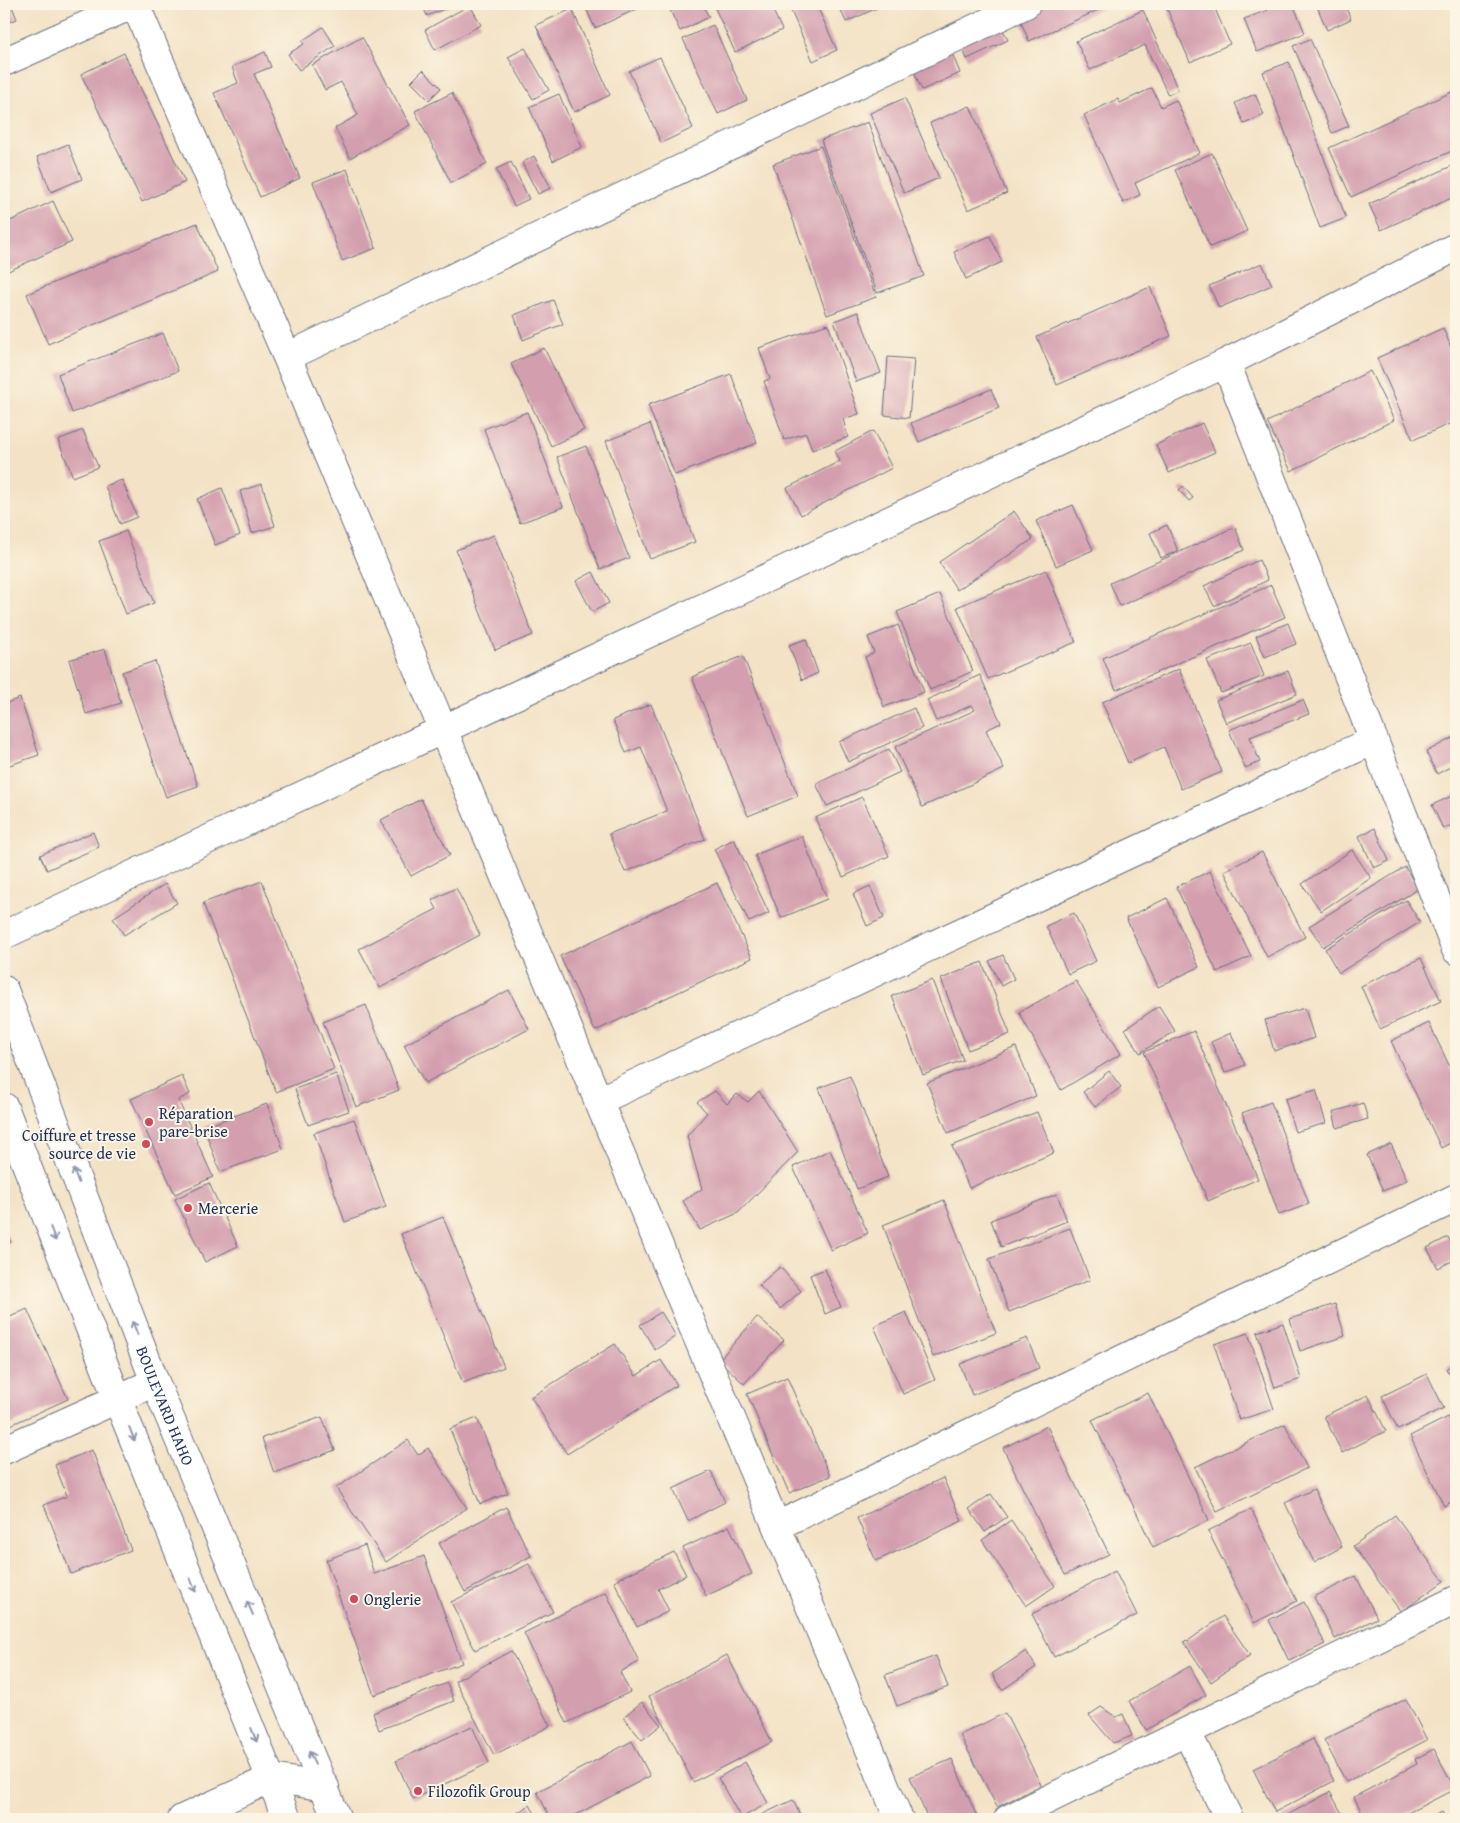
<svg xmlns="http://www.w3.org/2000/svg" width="1460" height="1823" font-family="'Gentium Book Plus',serif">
	<rect width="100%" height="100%" fill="#fcf5e5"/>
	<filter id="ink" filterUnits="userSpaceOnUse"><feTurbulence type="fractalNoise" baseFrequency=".02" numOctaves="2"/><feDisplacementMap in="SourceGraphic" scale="10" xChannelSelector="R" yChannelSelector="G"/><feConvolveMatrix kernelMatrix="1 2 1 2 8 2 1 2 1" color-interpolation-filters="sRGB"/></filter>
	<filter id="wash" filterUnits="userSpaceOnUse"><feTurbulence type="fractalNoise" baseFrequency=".0096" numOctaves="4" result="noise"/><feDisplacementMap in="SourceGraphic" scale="20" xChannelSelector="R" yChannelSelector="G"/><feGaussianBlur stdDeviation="1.12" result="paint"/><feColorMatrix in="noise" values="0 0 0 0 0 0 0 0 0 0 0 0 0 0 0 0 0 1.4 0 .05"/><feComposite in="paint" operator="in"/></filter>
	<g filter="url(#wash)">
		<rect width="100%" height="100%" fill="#f3e2c5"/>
		<g id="blocks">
			<path fill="#d39faf" d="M4 4H11L17 19 4 24Z
				M422 4H456L427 16Z
				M584 4H648L595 28Z
				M667 4H702L709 17 680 31Z
				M713 4H770L782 30 735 52Z
				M788 4H816L837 50 813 61Z
				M838 4H886L846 22Z
				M1036 4H1112L1029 41 1017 12Z
				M1165 4H1213L1230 44 1190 62Z
				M1232 4H1249L1234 9Z
				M1266 4H1293L1305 33 1257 52 1244 19 1268 10Z
				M1316 4H1344L1351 19 1327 30Z
				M470 5 481 25 435 50 425 30Z
				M572 9 610 95 574 112 536 25Z
				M1143 10 1178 90 1168 95 1145 45 1090 70 1076 41Z
				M998 20 1008 40 967 59 958 38Z
				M713 25 747 100 718 114 683 39Z
				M323 27 335 46 299 70 288 54 304 44 302 41Z
				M362 37 410 125 350 158 335 128 358 115 341 82 325 90 312 65Z
				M1310 39 1349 126 1332 133 1293 46Z
				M948 43 960 73 922 90 909 60Z
				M525 48 549 90 533 99 508 57Z
				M265 52 271 67 254 74 300 178 260 197 214 93 238 83 232 67Z
				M124 53 185 182 142 202 81 74Z
				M660 57 693 128 661 143 629 71Z
				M1289 62 1346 218 1320 228 1263 72Z
				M423 70 441 88 429 100 411 82Z
				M1152 88 1161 107 1176 100 1200 153 1135 183 1140 195 1123 203 1084 115 1118 99 1120 103Z
				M1456 90V149L1351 197 1329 148Z
				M452 93 487 164 451 183 415 111Z
				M559 94 582 147 553 161 529 107Z
				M1255 94 1264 115 1244 124 1235 103Z
				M905 98 939 178 904 193 870 113Z
				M970 106 1007 193 968 210 930 123Z
				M868 122 924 276 877 293 821 140Z
				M68 144 82 179 51 192 37 157Z
				M821 146 876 297 827 315 773 164Z
				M1212 153 1247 231 1210 247 1175 170Z
				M534 156 551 188 538 194 522 163Z
				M511 162 529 199 514 206 496 169Z
				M1456 164V196L1381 230 1369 204Z
				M347 169 376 248 342 261 313 182Z
				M53 201 72 242 4 273V224Z
				M197 223 218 272 48 344 27 294Z
				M990 236 1002 262 966 279 954 252Z
				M1262 263 1272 285 1219 308 1209 286Z
				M1150 287 1171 336 1057 385 1037 337Z
				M553 300 563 324 523 340 514 315Z
				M858 312 881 373 856 382 834 321Z
				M828 324 859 414 843 419 848 437 812 450 806 433 784 440 764 381 770 379 759 348Z
				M1443 328 1456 359V421L1413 440 1377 358Z
				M163 333 178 371 72 413 58 374Z
				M544 348 584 430 551 446 511 364Z
				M888 357 914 359 909 418 884 415Z
				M1370 371 1394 420 1291 471 1267 422Z
				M731 374 757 443 675 475 648 405Z
				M991 389 999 408 919 442 911 423Z
				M527 412 563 507 520 523 484 429Z
				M1202 423 1215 452 1169 473 1156 445Z
				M650 424 695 542 650 559 606 441Z
				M83 430 98 467 73 477 58 440Z
				M873 431 892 468 801 515 787 488 840 461 835 451Z
				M586 446 629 558 600 569 557 457Z
				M122 480 137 517 120 524 105 486Z
				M262 484 275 526 252 533 240 491Z
				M1183 486 1193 498 1189 501 1179 490Z
				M222 488 240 535 215 545 197 499Z
				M1073 505 1093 550 1056 566 1036 521Z
				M1014 511 1033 539 957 590 939 562Z
				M1167 525 1178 551 1161 558 1150 533Z
				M1235 527 1244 550 1120 606 1110 583Z
				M126 531 154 603 126 614 99 541Z
				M494 535 533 635 495 650 456 550Z
				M1259 560 1268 580 1214 606 1204 586Z
				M1046 570 1076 642 988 679 957 607Z
				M593 572 609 603 592 612 576 581Z
				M1271 585 1285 617 1116 690 1103 658Z
				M940 594 973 671 930 690 897 612Z
				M1288 623 1296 644 1265 657 1256 636Z
				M898 625 924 692 884 707 865 657 874 653 868 637Z
				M806 639 818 673 802 680 789 645Z
				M1251 643 1264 676 1221 693 1207 660Z
				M105 649 121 703 86 714 69 660Z
				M743 656 798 796 748 816 692 677Z
				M155 661 198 786 166 797 122 672Z
				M1179 669 1222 772 1181 789 1164 747 1128 763 1102 702Z
				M1288 671 1297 694 1226 723 1216 700Z
				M980 675 1001 723 986 730 1004 769 922 807 895 747 975 710 972 705 936 721 927 700Z
				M20 698 39 755 4 767V704Z
				M1303 700 1309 714 1250 737 1260 762 1245 768 1229 730Z
				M651 704 705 839 625 872 609 834 667 811 641 747 626 753 613 720Z
				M914 708 922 728 848 762 839 742Z
				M1456 736V764L1437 774 1426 752Z
				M889 749 900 772 827 806 816 784Z
				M1456 794V823L1443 829 1432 805Z
				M862 797 889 856 843 877 815 818Z
				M421 799 450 855 411 876 381 820Z
				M1375 828 1389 861 1374 868 1359 836Z
				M93 832 99 847 47 870 40 855Z
				M802 836 827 899 781 918 755 855Z
				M734 839 769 913 749 922 714 849Z
				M1352 850 1371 878 1321 911 1302 884Z
				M1262 852 1305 937 1267 957 1224 871Z
				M1405 867 1418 889 1323 947 1309 926Z
				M1210 871 1251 956 1217 972 1176 887Z
				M262 881 334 1069 276 1092 203 903Z
				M717 883 752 958 595 1031 560 956Z
				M165 884 177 903 124 935 113 918Z
				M870 886 884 918 867 926 853 894Z
				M456 888 480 935 380 988 359 949 437 909 432 900Z
				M1167 898 1199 967 1158 987 1126 918Z
				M1406 900 1420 922 1339 973 1325 949Z
				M1074 913 1096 961 1068 974 1046 926Z
				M1003 955 1014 979 1001 986 989 961Z
				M1421 958 1441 1001 1380 1029 1361 986Z
				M982 962 1010 1034 968 1050 941 979Z
				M932 980 963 1060 923 1075 892 996Z
				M1076 981 1121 1054 1061 1090 1019 1012Z
				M509 990 529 1029 425 1083 404 1045Z
				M366 1005 399 1090 356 1107 323 1022Z
				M1159 1006 1175 1031 1140 1053 1125 1029Z
				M1305 1008 1314 1038 1274 1051 1265 1020Z
				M1429 1023 1456 1080V1140L1441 1148 1391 1041Z
				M1194 1031 1258 1179 1208 1201 1144 1052Z
				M1231 1033 1245 1065 1225 1073 1211 1042Z
				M1016 1047 1036 1096 948 1133 927 1083Z
				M1109 1071 1121 1087 1095 1107 1083 1092Z
				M336 1074 349 1111 308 1125 295 1089Z
				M182 1076 190 1094 178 1100 213 1177 175 1194 131 1099Z
				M850 1076 888 1177 857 1189 819 1088Z
				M1316 1090 1326 1123 1295 1132 1285 1099Z
				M715 1091 727 1104 737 1094 748 1102 759 1091 798 1152 738 1213 700 1230 683 1201 702 1189 687 1136 707 1113 697 1102Z
				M1271 1102 1309 1204 1279 1215 1242 1113Z
				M1363 1103 1368 1119 1337 1128 1333 1112Z
				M267 1104 283 1149 220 1172 204 1127Z
				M1037 1112 1054 1153 969 1188 952 1146Z
				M354 1119 386 1207 345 1222 314 1133Z
				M1391 1144 1407 1180 1383 1191 1367 1155Z
				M830 1150 868 1233 831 1250 793 1167Z
				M209 1183 238 1246 205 1262 175 1199Z
				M1057 1194 1067 1221 1001 1247 991 1220Z
				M944 1200 996 1333 933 1357 883 1225Z
				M443 1217 504 1367 463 1383 401 1234Z
				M1070 1228 1090 1280 1009 1312 989 1259Z
				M4 1230 11 1242 4 1247Z
				M1448 1237 1456 1254V1259L1438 1268 1427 1248Z
				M780 1267 801 1291 780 1309 759 1285Z
				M825 1269 841 1307 825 1314 810 1275Z
				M1335 1304 1345 1336 1300 1351 1290 1319Z
				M27 1309 68 1399 4 1428V1320Z
				M661 1312 676 1336 655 1350 640 1325Z
				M906 1312 935 1380 903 1394 874 1326Z
				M757 1317 784 1340 744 1384 719 1360Z
				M1283 1323 1301 1379 1275 1388 1257 1332Z
				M1248 1333 1274 1409 1239 1420 1214 1344Z
				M1027 1338 1039 1368 972 1395 960 1364Z
				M615 1344 636 1376 661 1360 677 1385 567 1454 531 1397Z
				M1456 1361V1383L1446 1369Z
				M1427 1374 1444 1408 1398 1430 1382 1396Z
				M787 1377 830 1476 789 1493 747 1394Z
				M1148 1393 1209 1520 1153 1547 1092 1420Z
				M1368 1395 1386 1431 1342 1453 1324 1416Z
				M1456 1413V1499L1444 1506 1410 1436Z
				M322 1417 335 1450 274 1473 262 1438Z
				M477 1418 508 1493 480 1504 450 1429Z
				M1285 1424 1307 1468 1217 1512 1195 1467Z
				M1047 1426 1109 1554 1065 1575 1003 1448Z
				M408 1440 418 1455 428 1448 467 1508 386 1562 336 1488Z
				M92 1450 131 1550 71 1574 44 1505 67 1496 55 1465Z
				M711 1471 725 1502 688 1521 673 1489Z
				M943 1478 962 1521 876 1561 857 1518Z
				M1314 1489 1342 1547 1314 1562 1285 1503Z
				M991 1494 1007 1517 985 1532 969 1509Z
				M506 1507 531 1556 465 1592 439 1543Z
				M1251 1509 1297 1601 1254 1623 1208 1531Z
				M1395 1515 1444 1581 1401 1612 1353 1546Z
				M1011 1520 1055 1586 1026 1606 982 1540Z
				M729 1526 752 1574 706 1596 683 1548Z
				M365 1545 374 1574 424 1556 462 1663 374 1695 326 1560Z
				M674 1552 686 1575 658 1589 669 1611 637 1627 614 1581Z
				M529 1564 553 1612 475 1650 451 1602Z
				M1115 1571 1137 1615 1054 1657 1032 1614Z
				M1356 1576 1377 1618 1335 1639 1314 1597Z
				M606 1592 639 1662 620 1672 630 1692 567 1723 524 1633Z
				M1304 1602 1325 1644 1289 1661 1269 1620Z
				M1223 1616 1250 1655 1211 1682 1184 1642 1186 1640 1188 1641Z
				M511 1651 550 1726 494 1755 455 1681Z
				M1026 1651 1036 1667 1002 1690 992 1674Z
				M727 1655 772 1742 693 1782 649 1696Z
				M936 1656 948 1687 897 1706 885 1675Z
				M1190 1666 1206 1695 1146 1730 1129 1701Z
				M447 1683 454 1701 379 1730 373 1713Z
				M1406 1699 1427 1740 1346 1782 1324 1740Z
				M642 1702 661 1725 642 1740 623 1717Z
				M1101 1707 1116 1717 1123 1714 1132 1736 1113 1743 1089 1715Z
				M1005 1713 1041 1785 997 1807 960 1735Z
				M472 1726 489 1763 413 1799 396 1761Z
				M1313 1739 1334 1781 1275 1812 1253 1769Z
				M632 1741 650 1776 568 1819H551L537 1792Z
				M1434 1749 1455 1789 1396 1819H1365L1354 1797 1417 1764 1415 1759Z
				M952 1759 978 1819H928L910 1777Z
				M745 1762 768 1803 741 1818 718 1778Z
				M1330 1792 1345 1819H1280Z
				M793 1800 802 1819H752Z
				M530 1805 538 1819H507Z
				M1442 1812 1446 1819H1428Z"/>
		</g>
	</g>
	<g filter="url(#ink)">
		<use href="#blocks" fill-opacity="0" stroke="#676e82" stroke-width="1"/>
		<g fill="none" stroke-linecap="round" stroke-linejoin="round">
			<defs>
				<path id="minor" d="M135 4 287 357 899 1819
					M4 62 134 4
					M287 357 1026 4
					M1226 363 1456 950
					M4 935 1226 363 1456 247
					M598 1101 1374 740
					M4 1450 155 1382
					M777 1526 1456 1198
					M1187 1732 1229 1819
					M182 1819 272 1778 325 1787
					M1008 1819 1456 1600"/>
				<g id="secondary">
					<path id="s1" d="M4 990 155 1382 337 1819"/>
					<path d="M4 1107 117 1398 287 1819"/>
				</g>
			</defs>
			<use href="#minor" stroke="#676e82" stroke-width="30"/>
			<use href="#secondary" stroke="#676e82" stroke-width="30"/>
			<use href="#minor" stroke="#fff" stroke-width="28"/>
			<use href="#secondary" stroke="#fff" stroke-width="28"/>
		</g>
		<defs><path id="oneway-shaft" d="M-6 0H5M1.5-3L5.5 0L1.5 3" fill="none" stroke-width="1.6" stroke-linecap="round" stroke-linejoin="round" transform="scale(1.25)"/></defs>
		<g stroke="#8d97ae">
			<use href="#oneway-shaft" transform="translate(76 1176) rotate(-111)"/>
			<use href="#oneway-shaft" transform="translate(53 1234) rotate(69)"/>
			<use href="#oneway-shaft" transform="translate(135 1328) rotate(-111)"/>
			<use href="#oneway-shaft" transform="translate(132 1434) rotate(68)"/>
			<use href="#oneway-shaft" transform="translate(193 1585) rotate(68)"/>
			<use href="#oneway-shaft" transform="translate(250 1608) rotate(-113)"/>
			<use href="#oneway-shaft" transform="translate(254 1735) rotate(68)"/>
			<use href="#oneway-shaft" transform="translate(312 1758) rotate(-113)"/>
		</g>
	</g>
	<g fill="#d1495b" stroke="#fcf5e5" stroke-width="2">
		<circle cx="149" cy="1122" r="5"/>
		<circle cx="146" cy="1144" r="5"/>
		<circle cx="188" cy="1208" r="5"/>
		<circle cx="354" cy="1599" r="5"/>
		<circle cx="418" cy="1791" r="5"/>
	</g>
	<g text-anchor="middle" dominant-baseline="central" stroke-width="4" stroke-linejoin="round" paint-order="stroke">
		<g font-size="16" fill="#1b2f5e" stroke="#fcf5e5" text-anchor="start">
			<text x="159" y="1113">Réparation<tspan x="159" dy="18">pare-brise</tspan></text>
			<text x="136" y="1135" text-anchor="end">Coiffure et tresse<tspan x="136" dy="18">source de vie</tspan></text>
			<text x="198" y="1208">Mercerie</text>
			<text x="364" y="1599">Onglerie</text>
			<text x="428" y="1791">Filozofik Group</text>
		</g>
		<g font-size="16" fill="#1b2f5e" stroke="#fcf5e5">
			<text stroke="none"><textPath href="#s1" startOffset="446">BOULEVARD HAHO</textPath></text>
		</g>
	</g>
	<rect width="1460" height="1823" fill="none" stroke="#fcf5e5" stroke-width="20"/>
</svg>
